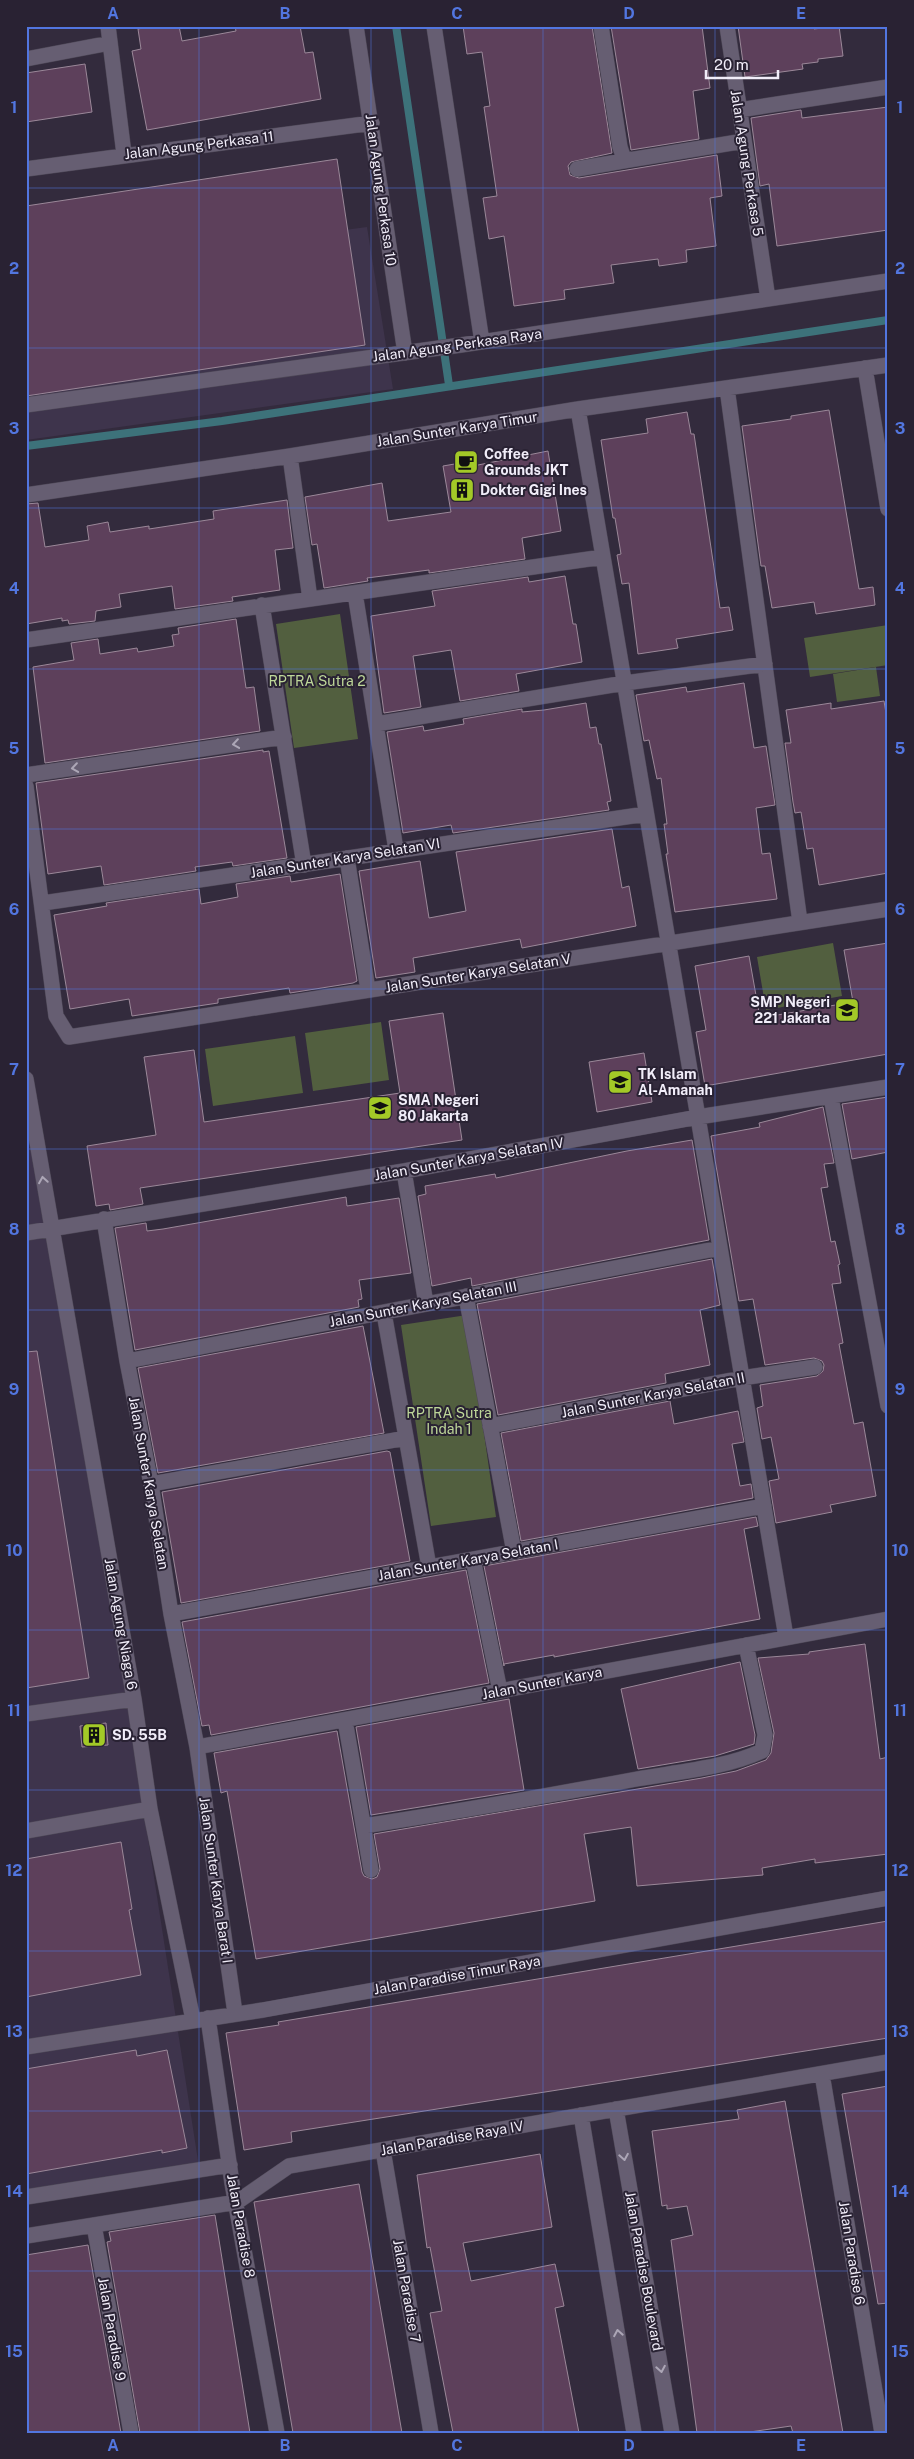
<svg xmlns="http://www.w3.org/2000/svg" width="914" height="2459" font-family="'Public Sans',sans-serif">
	<rect width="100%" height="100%" fill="#332b3d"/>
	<path fill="#3e344c" d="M367 227 393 389 26 440V273Z
		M26 1053 199 2167 26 2195Z"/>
	<path fill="#525f3f" d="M340 614 358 739 294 748 276 624Z
		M888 625V665L810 677 804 638Z
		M876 667 880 696 837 702 833 674Z
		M833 943 842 996 766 1010 757 957Z
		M381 1022 389 1080 313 1091 305 1033Z
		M295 1036 303 1093 213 1106 205 1049Z
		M467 1315 496 1517 431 1526 401 1325Z"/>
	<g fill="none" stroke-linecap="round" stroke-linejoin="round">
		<path stroke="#3d727a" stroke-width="8" d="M396 26 449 385
			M26 446 222 421 888 320"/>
	</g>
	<path fill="#5d405b" stroke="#9b8899" d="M154 26H179L182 41 236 31 235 26H300L305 53 313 52 321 99 147 130 132 51 141 49 138 29Z
		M463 26H592L612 153 571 162 568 166 570 175 579 178 717 155 722 196 710 198 716 246 686 250 687 262 659 266 658 259 611 265 614 283 564 290 565 299 514 306 504 236 489 239 483 198 497 196 484 107 490 106 482 52 467 54Z
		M611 26H702L710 88 693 91 699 139 631 150Z
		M738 26H814V29L839 26 843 56 818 59V62L802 64 803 69 745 77Z
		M85 64 92 112 26 122V73Z
		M888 107V230L777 246 769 184 760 186 751 118 801 110 802 118Z
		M337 159 365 345 26 396V206Z
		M829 410 859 589 873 587 875 605 816 614 814 602 772 608 765 566H761L742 426 791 419V416Z
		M687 412 691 434H694L720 608 729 607 733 630 676 639 678 648 638 654 629 583 622 584 617 555 621 554 615 518H613L601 440 648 433 646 419Z
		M548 451 561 531 522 538 525 559 429 573V570L367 578 368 581 324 588 317 544 312 545 305 497 382 483 388 521 451 512 443 466 472 461 473 466Z
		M287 500 293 548 275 550 280 590 232 597 233 601 175 609 172 586 119 594 121 607 96 611 95 621 69 624 68 620 62 621V618L26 624V504L38 503 45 547 89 540 87 526 108 522 110 532 149 526V529L214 519 213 511Z
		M565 576 573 624H576L582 662 516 674 519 691 460 701 451 650 413 656 421 707 384 713 371 616 435 606 432 591 528 577 529 582Z
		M236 619 246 688 254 687 260 731 45 763 33 667 74 660 71 643 98 639 100 654 137 648 138 652 174 646 172 635 179 634 178 628Z
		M744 683 754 748 766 746 775 805 756 808 762 854 770 853 777 899 675 912 666 854H668L664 824H667L661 778 657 779 649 740 644 741 636 695 686 687 687 692Z
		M884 701 888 726V873L819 885 813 848 807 849 801 812 795 813 793 802 785 743H791L786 710 831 703V709Z
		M586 703 590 728 596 727 599 744H601L611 801 607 802 609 810 453 833 451 825 403 833 387 732 423 726 424 731 464 724 463 719 522 709V712L544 710Z
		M263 750V752L269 751 287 858 233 866 232 862 195 867 196 871 104 885 101 866 48 874 36 783Z
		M612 829 622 888 629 886 636 926 522 948 520 939 413 958 415 972 376 978 359 871 420 861 429 918 466 911 456 852Z
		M340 874 357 981 353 983 290 993 289 988 218 999V1003L132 1016 129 999 70 1009 54 915 107 906 106 903 199 889 201 904 238 897 236 884 290 876 291 882Z
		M888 943V1054L705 1086 696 1032 706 1030 695 966 749 956 760 1018 853 1002 844 950Z
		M443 1013 462 1140 140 1188 143 1204 110 1210 109 1204 96 1206 87 1146 156 1135 144 1057 194 1050 204 1122 400 1093 389 1021Z
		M644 1053 652 1102 597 1112 589 1062Z
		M888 1097V1152L852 1159 842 1104Z
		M823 1107 834 1163 824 1164 828 1187 821 1188 831 1242 835 1241 840 1264 838 1265 841 1283 832 1284 843 1343 839 1344 854 1424 863 1422 876 1496 830 1505 832 1512 776 1523 769 1481 779 1479 771 1437 762 1439 757 1408 763 1406 760 1385 817 1376 823 1371 824 1365 822 1361 814 1358 765 1365 753 1299 739 1301 711 1136 760 1127 759 1123Z
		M692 1140 709 1240 472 1286 471 1278 432 1286 418 1196 426 1194 425 1186 495 1174 496 1178 627 1151Z
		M346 1197 347 1206 399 1198 411 1273 359 1280 362 1299 358 1300 359 1307 135 1350 115 1228 146 1223 147 1231 163 1229Z
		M712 1259 720 1305 700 1310 710 1365 665 1374 666 1383 498 1415 477 1304Z
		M363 1326 384 1433 158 1473 138 1368Z
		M37 1351 89 1678 26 1688V1352Z
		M670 1401 674 1424 738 1411 744 1442 732 1444 740 1486 751 1484 753 1498 521 1541 501 1433Z
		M387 1451 390 1452 410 1561 181 1603 162 1492Z
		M756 1517 758 1526 744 1529 760 1619 554 1657V1655L504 1664V1666L484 1566Z
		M466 1570 489 1683 211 1735 209 1725 202 1726 182 1622Z
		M865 1644 880 1759 888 1757V1854L815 1863V1859L762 1868 763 1875 637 1886 631 1827 584 1834 595 1901 256 1959 227 1791 221 1793 214 1753 337 1731 362 1872 364 1876 372 1879 377 1877 380 1869 374 1834 702 1778 736 1771 766 1760 771 1753 774 1733 758 1658 809 1654V1652Z
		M740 1662 755 1735 754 1744 715 1756 638 1769 621 1689Z
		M509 1699 524 1790 371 1815 356 1727Z
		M106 1723 108 1745 82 1747 80 1726Z
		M121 1842 132 1909 129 1910 141 1975 26 1997V1859Z
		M888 1921V2038L291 2132 292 2142 244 2150 226 2033 279 2025 278 2022Z
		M136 2050 137 2056 167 2050 187 2148 162 2153V2150L26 2174V2069Z
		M888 2086V2303L878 2304 842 2094Z
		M785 2101 843 2433H793L791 2426 743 2433H697L671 2240 693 2235 687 2206 667 2209V2205L662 2206 652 2131 739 2119 737 2110Z
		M540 2154 552 2227 463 2243 471 2281 555 2264 564 2306 555 2308 579 2433H453L430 2313 442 2311 430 2247 427 2248 417 2175Z
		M359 2184 402 2433H293L254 2202Z
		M215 2215 250 2433H140L107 2242 111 2241 109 2232Z
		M88 2245 121 2433H26V2255Z"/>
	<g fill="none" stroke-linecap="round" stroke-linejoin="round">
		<defs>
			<path id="street" d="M108 26 124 154
				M356 26 405 353
				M434 26 482 342
				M601 26 620 147 623 156 629 160 744 141
				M727 26 768 299
				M26 59 110 43
				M739 110 888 87
				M26 169 372 123
				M577 169 629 160
				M865 368 888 509
				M727 388 800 922
				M26 405 461 345 888 281
				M578 409 786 1637
				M290 456 310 599
				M26 495 290 456 578 409 888 365
				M355 593 396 850
				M262 605 304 865
				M26 640 603 557
				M376 724 625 683 765 664
				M26 775 284 737
				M26 786 56 1016 69 1037 888 909
				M347 858 368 990
				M43 903 646 814
				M26 1079 134 1699 150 1809 193 2020
				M831 1097 888 1406
				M404 1171 426 1304
				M104 1219 127 1361 151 1484 171 1614 197 1747 235 2013
				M26 1233 404 1171 698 1117 888 1087
				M466 1296 514 1552
				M384 1313 429 1567
				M127 1361 720 1248
				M490 1426 742 1378 815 1367
				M151 1484 406 1438
				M473 1559 500 1691
				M171 1614 764 1506
				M26 1714 134 1699
				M345 1720 371 1870
				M197 1747 888 1619
				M364 1826C455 1812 546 1796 637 1779 676 1772 726 1768 762 1751L765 1735 746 1645
				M26 1831 150 1809
				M208 2018 232 2183 277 2433
				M26 2047 263 2010 888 1898
				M822 2074 882 2433
				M616 2109 672 2433
				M581 2115 634 2433
				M383 2150 431 2433
				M26 2197 230 2165
				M94 2225 131 2433
				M26 2236 237 2202 289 2166 888 2062"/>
		</defs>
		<use href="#street" stroke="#4e4857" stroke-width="16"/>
		<use href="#street" stroke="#665e72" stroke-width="15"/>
	</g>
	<defs><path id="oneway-chevron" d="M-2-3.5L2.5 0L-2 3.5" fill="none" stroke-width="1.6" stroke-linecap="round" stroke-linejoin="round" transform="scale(1.25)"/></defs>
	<g stroke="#aca6b6">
		<use href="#oneway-chevron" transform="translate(236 744) rotate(172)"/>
		<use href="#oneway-chevron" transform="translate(75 768) rotate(172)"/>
		<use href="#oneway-chevron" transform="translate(43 1180) rotate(-99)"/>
		<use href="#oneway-chevron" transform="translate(624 2157) rotate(80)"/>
		<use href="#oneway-chevron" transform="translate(618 2333) rotate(-100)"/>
		<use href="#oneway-chevron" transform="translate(661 2369) rotate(80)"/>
	</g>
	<path fill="none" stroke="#5276e0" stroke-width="1" stroke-opacity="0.55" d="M199 26V2433M371 26V2433M543 26V2433M715 26V2433M26 188H888M26 348H888M26 508H888M26 669H888M26 829H888M26 989H888M26 1149H888M26 1310H888M26 1470H888M26 1630H888M26 1790H888M26 1951H888M26 2111H888M26 2271H888"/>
	<defs>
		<symbol id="cafe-square" viewBox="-11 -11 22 22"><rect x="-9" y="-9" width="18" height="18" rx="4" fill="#a3c927" stroke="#292233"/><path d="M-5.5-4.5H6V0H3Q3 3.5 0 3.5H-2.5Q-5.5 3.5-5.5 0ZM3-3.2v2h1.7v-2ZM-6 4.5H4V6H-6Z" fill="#111"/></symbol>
		<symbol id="building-square" viewBox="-11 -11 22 22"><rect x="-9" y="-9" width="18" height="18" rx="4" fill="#a3c927" stroke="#292233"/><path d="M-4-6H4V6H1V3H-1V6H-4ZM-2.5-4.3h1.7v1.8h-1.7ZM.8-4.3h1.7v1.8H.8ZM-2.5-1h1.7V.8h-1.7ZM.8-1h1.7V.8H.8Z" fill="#111"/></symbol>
		<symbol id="school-square" viewBox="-11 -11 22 22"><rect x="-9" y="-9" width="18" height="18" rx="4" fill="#a3c927" stroke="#292233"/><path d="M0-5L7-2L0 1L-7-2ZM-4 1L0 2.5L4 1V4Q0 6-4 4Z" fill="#111"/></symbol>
	</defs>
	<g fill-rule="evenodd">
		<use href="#cafe-square" x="452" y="448" width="28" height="28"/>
		<use href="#building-square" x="448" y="476" width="28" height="28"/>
		<use href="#school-square" x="833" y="996" width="28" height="28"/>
		<use href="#school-square" x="606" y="1068" width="28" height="28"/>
		<use href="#school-square" x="366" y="1094" width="28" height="28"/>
		<use href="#building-square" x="80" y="1721" width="28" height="28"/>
	</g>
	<g text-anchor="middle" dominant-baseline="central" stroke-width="4" stroke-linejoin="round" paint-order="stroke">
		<g font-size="14" fill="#f1edf9" stroke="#292233">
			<text transform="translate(199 145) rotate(-7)">Jalan Agung Perkasa 11</text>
			<text transform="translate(747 163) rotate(81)">Jalan Agung Perkasa 5</text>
			<text transform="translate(381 190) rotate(82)">Jalan Agung Perkasa 10</text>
			<text transform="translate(457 345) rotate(-8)">Jalan Agung Perkasa Raya</text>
			<text transform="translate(457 429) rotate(-9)">Jalan Sunter Karya Timur</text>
			<text transform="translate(345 858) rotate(-9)">Jalan Sunter Karya Selatan VI</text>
			<text transform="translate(478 973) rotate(-9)">Jalan Sunter Karya Selatan V</text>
			<text transform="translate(469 1159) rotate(-10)">Jalan Sunter Karya Selatan IV</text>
			<text transform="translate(423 1304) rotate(-11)">Jalan Sunter Karya Selatan III</text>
			<text transform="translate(653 1395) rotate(-11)">Jalan Sunter Karya Selatan II</text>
			<text transform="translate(149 1483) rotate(80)">Jalan Sunter Karya Selatan</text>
			<text transform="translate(468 1560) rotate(-10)">Jalan Sunter Karya Selatan I</text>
			<text transform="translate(121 1624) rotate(80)">Jalan Agung Niaga 6</text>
			<text transform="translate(542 1683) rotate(-11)">Jalan Sunter Karya</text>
			<text transform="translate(216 1880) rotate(82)">Jalan Sunter Karya Barat I</text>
			<text transform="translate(457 1975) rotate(-10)">Jalan Paradise Timur Raya</text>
			<text transform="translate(452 2138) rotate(-10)">Jalan Paradise Raya IV</text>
			<text transform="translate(241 2226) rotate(80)">Jalan Paradise 8</text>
			<text transform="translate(852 2253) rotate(81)">Jalan Paradise 6</text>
			<text transform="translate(644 2271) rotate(80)">Jalan Paradise Boulevard</text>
			<text transform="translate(407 2291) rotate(80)">Jalan Paradise 7</text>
			<text transform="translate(112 2329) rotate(80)">Jalan Paradise 9</text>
		</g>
		<g font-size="14" font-weight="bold" fill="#f1edf9" stroke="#292233" text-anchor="start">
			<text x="484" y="454">Coffee<tspan x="484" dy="16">Grounds JKT</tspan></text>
			<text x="480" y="490">Dokter Gigi Ines</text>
			<text x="830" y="1002" text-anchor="end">SMP Negeri<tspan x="830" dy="16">221 Jakarta</tspan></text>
			<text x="638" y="1074">TK Islam<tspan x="638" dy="16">Al-Amanah</tspan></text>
			<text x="398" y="1100">SMA Negeri<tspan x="398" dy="16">80 Jakarta</tspan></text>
			<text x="112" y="1735">SD. 55B</text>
		</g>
		<g font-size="14" fill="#bed799" stroke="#292233">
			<text x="317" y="681">RPTRA Sutra 2</text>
			<text x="449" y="1413">RPTRA Sutra<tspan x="449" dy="16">Indah 1</tspan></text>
		</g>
	</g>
	<rect width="914" height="2459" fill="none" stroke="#292233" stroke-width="55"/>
	<path d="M706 70v8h72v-8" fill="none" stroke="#f1edf9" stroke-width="2.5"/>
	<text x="714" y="70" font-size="15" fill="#f1edf9" stroke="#292233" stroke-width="4" paint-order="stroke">20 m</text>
	<rect x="28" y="28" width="858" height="2404" fill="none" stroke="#5276e0" stroke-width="2"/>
	<g font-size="16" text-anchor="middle" font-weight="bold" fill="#5276e0">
		<text x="113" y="19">A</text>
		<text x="285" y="19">B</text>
		<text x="457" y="19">C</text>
		<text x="629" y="19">D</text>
		<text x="801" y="19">E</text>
		<text x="14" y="113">1</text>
		<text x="900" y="113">1</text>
		<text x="14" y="274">2</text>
		<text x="900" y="274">2</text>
		<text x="14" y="434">3</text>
		<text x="900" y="434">3</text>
		<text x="14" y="594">4</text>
		<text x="900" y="594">4</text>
		<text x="14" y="754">5</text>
		<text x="900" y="754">5</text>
		<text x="14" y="915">6</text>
		<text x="900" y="915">6</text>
		<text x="14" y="1075">7</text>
		<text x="900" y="1075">7</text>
		<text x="14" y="1235">8</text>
		<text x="900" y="1235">8</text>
		<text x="14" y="1395">9</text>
		<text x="900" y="1395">9</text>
		<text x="14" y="1556">10</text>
		<text x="900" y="1556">10</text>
		<text x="14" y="1716">11</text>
		<text x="900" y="1716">11</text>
		<text x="14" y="1876">12</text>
		<text x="900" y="1876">12</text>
		<text x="14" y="2037">13</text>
		<text x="900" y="2037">13</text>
		<text x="14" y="2197">14</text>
		<text x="900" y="2197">14</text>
		<text x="14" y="2357">15</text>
		<text x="900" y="2357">15</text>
		<text x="113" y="2451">A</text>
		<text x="285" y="2451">B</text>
		<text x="457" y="2451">C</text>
		<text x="629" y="2451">D</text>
		<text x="801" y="2451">E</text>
	</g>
</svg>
